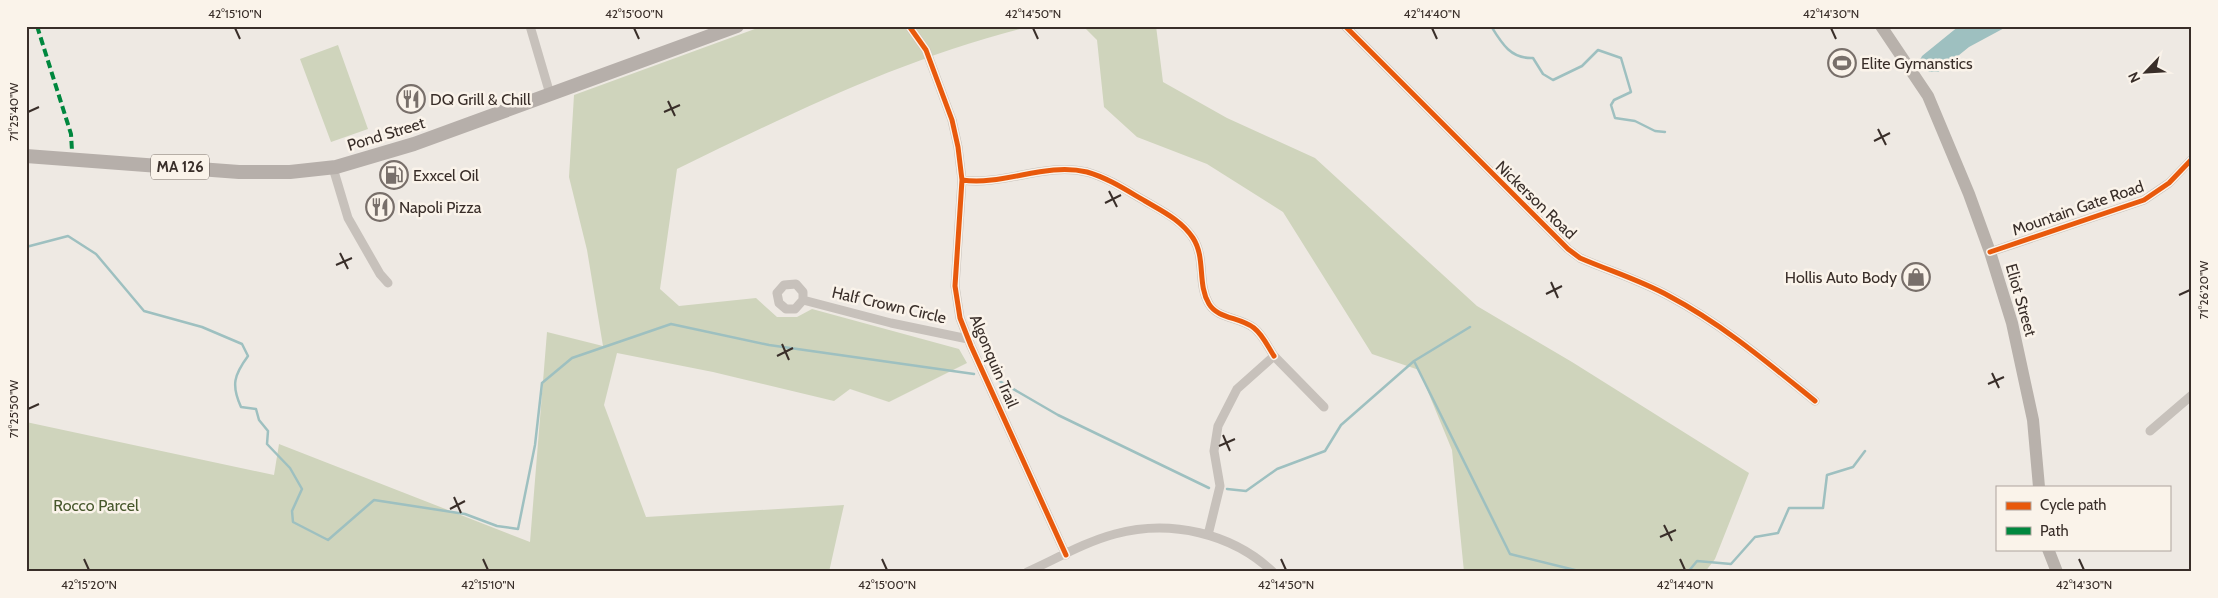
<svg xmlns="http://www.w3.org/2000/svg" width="2218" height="598" font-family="Cabin,sans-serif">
	<rect width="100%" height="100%" fill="#eee9e3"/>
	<path fill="#cfd4bc" d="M763 26H1032C908 56 792 113 677 169L660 289 679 306 756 298 777 317H797L812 309 959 349 967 363 889 402 850 389 834 401 713 372 617 353 604 405 646 517 844 505 829 572H26V422L274 475 279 444 530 542 547 332 603 346 587 250 569 177 574 95Z
		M1083 26H1156L1163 82 1227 118 1315 158 1477 306 1572 362 1749 473 1715 559 1705 572H1464L1452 450 1419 370 1372 354 1283 212 1207 164 1137 137 1104 107 1097 40Z
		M338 45 368 129 331 142 300 59Z"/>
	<path fill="#9ec0c0" d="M1959 26H2008L1969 47 1938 72H1929L1920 60 1922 56Z"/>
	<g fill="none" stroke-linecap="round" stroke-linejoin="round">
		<path stroke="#9ec0c0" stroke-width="2.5" d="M1491 26C1502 44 1511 59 1533 58L1543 74 1553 80 1582 66 1598 50 1621 58 1631 92 1614 100 1611 105 1615 118 1635 121 1655 131 1665 132
			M26 247 68 236 96 254 144 311 202 327 242 344 248 356C234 375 231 385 241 407L256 409 259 420 268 431 267 444 290 468 302 489 292 511 293 522 328 540 374 500 465 514 497 526 518 529 535 445 542 383 572 358 671 324 769 345 974 374
			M1414 361 1510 554 1583 572
			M996 379 1058 415 1209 488
			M1227 489 1246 491 1277 469 1325 451 1341 425 1414 361 1470 327
			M1688 572 1697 561 1731 564 1755 537 1778 533 1789 508H1823L1827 475 1853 467 1865 451"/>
		<path stroke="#c7c1bb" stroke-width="9" d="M530 26 550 94
			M909 26 926 50 952 120 958 147 962 180 955 286 960 318 971 346 1066 555
			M1345 26 1568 249 1580 258C1610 271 1640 280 1669 296 1722 324 1768 363 1815 401
			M333 168 348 218 380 274 388 283
			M962 180C1004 186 1045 162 1087 172 1108 178 1126 190 1145 201 1162 211 1181 220 1193 238 1206 258 1197 284 1209 304 1218 319 1240 317 1254 328 1263 335 1268 347 1274 356
			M1990 252 2144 200 2169 183 2192 159
			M803 300 795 309H786L779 303 777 293 784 285 796 284 803 292V300L891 323 968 339
			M2150 431 2192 395
			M1208 535 1220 486 1214 451 1218 426 1237 389 1274 356 1324 407
			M1027 572C1056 559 1085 542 1115 534 1170 519 1232 533 1273 572"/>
		<path stroke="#b8b1ab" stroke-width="12" d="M1881 26 1928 96 1969 194 1990 252 2012 323 2033 420 2039 487
			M2048 549 2057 572"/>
		<path stroke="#b6afaa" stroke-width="14" d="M26 156 239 172H290L336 167 414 144 737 26"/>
		<path stroke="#00873e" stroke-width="4" stroke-dasharray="8 4" stroke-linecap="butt" d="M37 26 71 134 72 151"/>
		<defs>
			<path id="cycleway" d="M909 26 926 50 952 120 958 147 962 180 955 286 960 318 971 346 1066 555
				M1345 26 1568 249 1580 258C1610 271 1640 280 1669 296 1722 324 1768 363 1815 401
				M962 180C1004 186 1045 162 1087 172 1108 178 1126 190 1145 201 1162 211 1181 220 1193 238 1206 258 1197 284 1209 304 1218 319 1240 317 1254 328 1263 335 1268 347 1274 356
				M1990 252 2144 200 2169 183 2192 159"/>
		</defs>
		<use href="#cycleway" stroke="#faf3ea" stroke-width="8"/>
		<use href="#cycleway" stroke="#e8590c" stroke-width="5"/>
	</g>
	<path fill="none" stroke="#392e29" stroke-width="2" d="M235 28 240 39M634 28 639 39M1033 28 1038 39M1432 28 1437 39M1831 28 1836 39M668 101 675 116M28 112 39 107M664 112 680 105M1878 129 1886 145M1874 141 1890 133M1109 191 1117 207M1105 203 1121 195M340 253 348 269M336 265 352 258M1551 282 1558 298M1546 294 1562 286M2179 295 2190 290M782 344 789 360M777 356 793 348M1992 373 1999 388M1988 384 2004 377M28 409 39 404M1223 435 1230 451M1219 446 1235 439M454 497 461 513M450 509 465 501M1664 525 1672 541M1660 537 1676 530M84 559 89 570M483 559 488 570M882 559 887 570M1281 559 1286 570M1680 559 1685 570M2079 559 2084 570"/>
	<defs>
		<symbol id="stadium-ring" viewBox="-11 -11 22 22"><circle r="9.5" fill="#faf3ea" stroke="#786f6a" stroke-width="1.5"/><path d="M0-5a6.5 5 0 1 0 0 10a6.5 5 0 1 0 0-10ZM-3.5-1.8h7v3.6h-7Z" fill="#786f6a"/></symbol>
		<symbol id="restaurant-ring" viewBox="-11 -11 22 22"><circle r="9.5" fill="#faf3ea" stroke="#786f6a" stroke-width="1.5"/><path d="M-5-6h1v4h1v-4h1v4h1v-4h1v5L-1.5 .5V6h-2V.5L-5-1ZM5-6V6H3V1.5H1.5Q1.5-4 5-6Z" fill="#786f6a"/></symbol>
		<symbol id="fuel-ring" viewBox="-11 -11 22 22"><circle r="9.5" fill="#faf3ea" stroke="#786f6a" stroke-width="1.5"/><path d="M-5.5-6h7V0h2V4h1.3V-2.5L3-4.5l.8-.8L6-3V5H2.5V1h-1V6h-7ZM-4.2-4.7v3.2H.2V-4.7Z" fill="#786f6a"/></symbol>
		<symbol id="shop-ring" viewBox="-11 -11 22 22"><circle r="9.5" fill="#faf3ea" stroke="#786f6a" stroke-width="1.5"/><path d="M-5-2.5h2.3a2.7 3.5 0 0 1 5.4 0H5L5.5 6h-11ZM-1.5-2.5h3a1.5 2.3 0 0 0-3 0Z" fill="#786f6a"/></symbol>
	</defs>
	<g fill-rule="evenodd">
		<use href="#stadium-ring" x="1826" y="47" width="32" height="32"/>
		<use href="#restaurant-ring" x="395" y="83" width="32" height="32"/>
		<use href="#fuel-ring" x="378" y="159" width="32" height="32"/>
		<use href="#restaurant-ring" x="364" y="191" width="32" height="32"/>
		<use href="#shop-ring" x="1900" y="261" width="32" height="32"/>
	</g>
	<g text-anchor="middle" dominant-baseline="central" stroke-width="5" stroke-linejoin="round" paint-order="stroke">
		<rect fill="#faf3ea" stroke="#736963" stroke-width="1" x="151" y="154.5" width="58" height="25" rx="4"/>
		<g font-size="15" font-weight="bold" fill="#392e29">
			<text x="180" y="167">MA 126</text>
		</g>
		<g font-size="16" fill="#392e29" stroke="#faf3ea" text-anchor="start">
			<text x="1861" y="63">Elite Gymanstics</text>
			<text x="430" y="99">DQ Grill &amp; Chill</text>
			<text x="413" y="175">Exxcel Oil</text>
			<text x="399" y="207">Napoli Pizza</text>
			<text x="1897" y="277" text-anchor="end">Hollis Auto Body</text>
		</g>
		<g font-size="16" fill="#392e29" stroke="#faf3ea">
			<text transform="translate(386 134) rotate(-17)">Pond Street</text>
			<text transform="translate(1536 200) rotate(44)">Nickerson Road</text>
			<text transform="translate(2078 208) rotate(-19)">Mountain Gate Road</text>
			<text transform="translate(2021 300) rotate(74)">Eliot Street</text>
			<text transform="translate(889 305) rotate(13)">Half Crown Circle</text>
			<text transform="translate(994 361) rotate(67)">Algonquin Trail</text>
		</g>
		<g font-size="16" fill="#47572c" stroke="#faf3ea">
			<text x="96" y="505">Rocco Parcel</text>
		</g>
	</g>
	<rect width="2218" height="598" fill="none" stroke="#faf3ea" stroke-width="55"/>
	<rect x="1996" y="486" width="175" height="65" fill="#faf3ea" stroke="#ada49d"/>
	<rect x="2006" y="502" width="25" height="8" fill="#e8590c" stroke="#ada49d"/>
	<text x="2040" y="510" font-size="15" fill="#392e29">Cycle path</text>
	<rect x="2006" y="527" width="25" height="8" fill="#00873e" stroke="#ada49d"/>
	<text x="2040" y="536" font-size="15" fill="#392e29">Path</text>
	<g transform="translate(2146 72) rotate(245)" stroke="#faf3ea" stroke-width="4" paint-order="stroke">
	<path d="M0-4L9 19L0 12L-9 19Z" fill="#392e29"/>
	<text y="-8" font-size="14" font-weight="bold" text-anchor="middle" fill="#392e29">N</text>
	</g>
	<rect x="28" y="28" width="2162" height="542" fill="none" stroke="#392e29" stroke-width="2"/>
	<g font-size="12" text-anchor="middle" fill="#392e29">
		<text x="235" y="18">42°15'10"N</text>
		<text x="634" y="18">42°15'00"N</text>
		<text x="1033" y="18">42°14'50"N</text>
		<text x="1432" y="18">42°14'40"N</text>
		<text x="1831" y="18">42°14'30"N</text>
		<text transform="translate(14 112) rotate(-90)" y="4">71°25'40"W</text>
		<text transform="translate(2204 290) rotate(-90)" y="4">71°26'20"W</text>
		<text transform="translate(14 409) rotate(-90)" y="4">71°25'50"W</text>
		<text x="89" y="589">42°15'20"N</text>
		<text x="488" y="589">42°15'10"N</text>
		<text x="887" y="589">42°15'00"N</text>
		<text x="1286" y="589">42°14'50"N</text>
		<text x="1685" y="589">42°14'40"N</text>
		<text x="2084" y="589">42°14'30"N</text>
	</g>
</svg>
